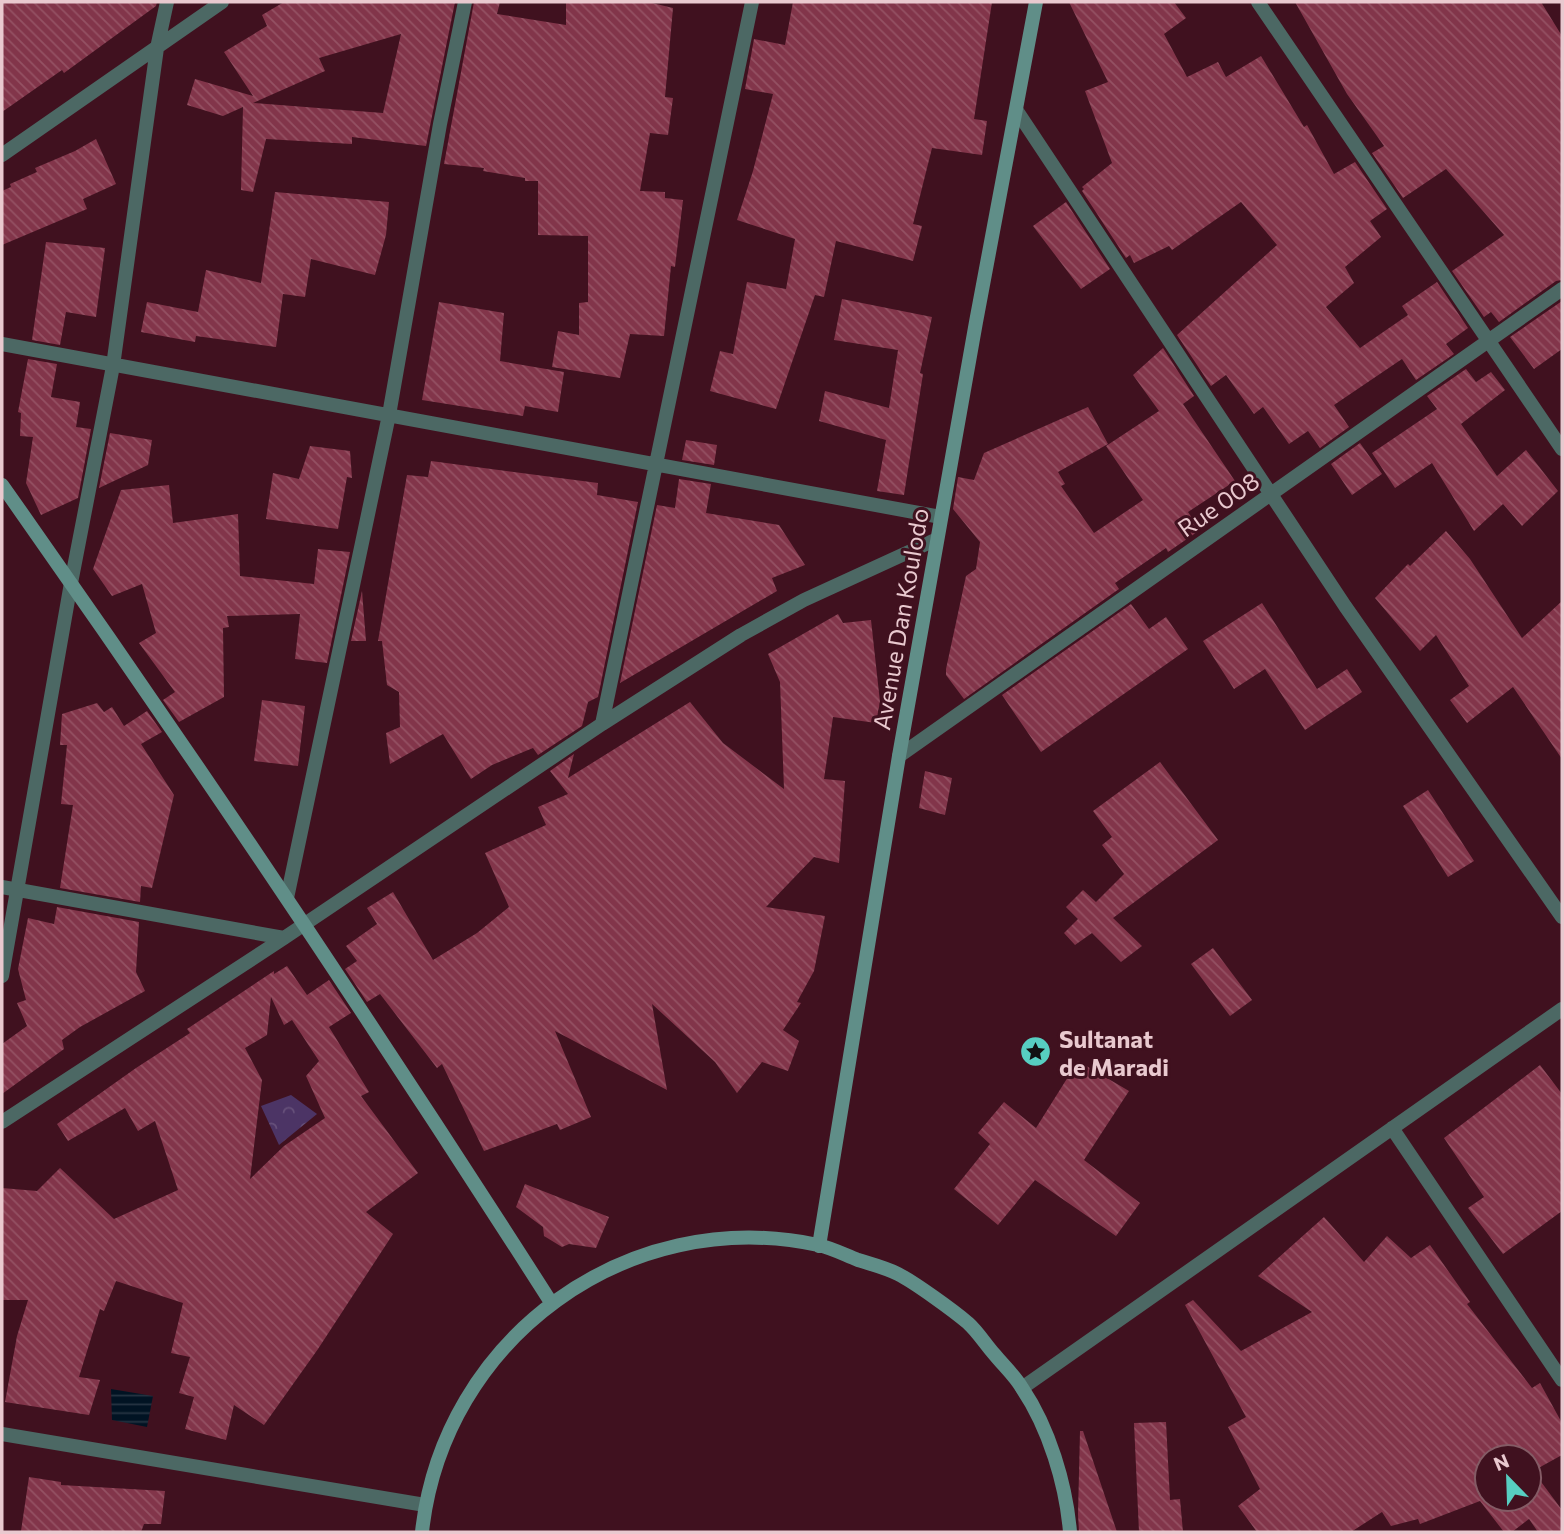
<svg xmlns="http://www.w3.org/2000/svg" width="1564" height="1534" font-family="Commissioner,sans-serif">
	<defs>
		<pattern id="forest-crowns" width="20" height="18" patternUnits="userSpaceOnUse" patternTransform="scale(1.75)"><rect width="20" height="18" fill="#4c3465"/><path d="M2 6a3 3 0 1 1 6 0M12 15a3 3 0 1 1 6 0" fill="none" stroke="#66507a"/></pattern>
		<pattern id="water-rules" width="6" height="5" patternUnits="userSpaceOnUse" patternTransform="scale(1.75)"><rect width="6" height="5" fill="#011323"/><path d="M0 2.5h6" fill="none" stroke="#263442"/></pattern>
		<pattern id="building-back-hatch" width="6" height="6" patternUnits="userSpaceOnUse" patternTransform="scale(1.75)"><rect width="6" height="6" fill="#82354a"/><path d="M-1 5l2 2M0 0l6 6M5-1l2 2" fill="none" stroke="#945163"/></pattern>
	</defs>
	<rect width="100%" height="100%" fill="#40111f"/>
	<path fill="url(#forest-crowns)" d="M291 1095 317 1114 279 1145 261 1106Z"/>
	<path fill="url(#water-rules)" d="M111 1389 153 1396 147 1427 112 1420Z"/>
	<path fill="url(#building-back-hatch)" fill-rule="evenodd" d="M2 2H157L156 6 64 73 62 70 2 112Z
		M284 2H455L426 146 352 137V144L266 139 253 192 241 190 243 107 223 116 187 105 195 79 253 96 224 52 267 26 262 15ZM401 34 383 113 253 103 325 71 319 58Z
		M474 2H500L497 14 566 25V2H648L673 8 665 97 673 98 668 135 650 133 640 191 665 192V198L683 200 675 267 671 266 664 336 630 334 620 378 552 367 558 331 579 335V303L588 302V236L538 235V181H525V178L483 171 484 168 444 164Z
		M793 2H992L974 119 987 121 982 155 932 148 913 224 922 226 913 261 836 241 824 297 815 295 776 409 710 391 720 351 733 354 747 282 786 289 795 239 737 220 753 171 773 94 745 89 754 39 785 45Z
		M1069 2H1174L1186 18 1164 34 1187 77 1218 62 1226 77 1261 56 1304 127 1307 125 1334 174 1355 162 1387 209 1370 221 1381 237 1345 267 1354 283 1326 307 1360 348 1408 315 1402 306 1437 282 1468 328 1446 344 1454 354 1416 380 1402 359 1334 405 1349 427 1320 448 1308 431 1289 444 1263 407 1254 414 1226 375 1211 386 1177 335 1277 245 1241 202 1172 250 1169 246 1134 263 1130 255 1126 258 1082 191 1084 189 1082 187 1112 163 1085 91 1108 82Z
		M1295 2H1541L1562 36V280L1556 281 1499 322 1491 312 1484 317 1452 271 1504 235 1446 169 1403 198 1372 153 1384 146 1347 94Z
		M96 139 116 184 83 199 87 209 2 245V191L11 187 10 184 37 172 35 168 75 151Z
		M275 192 389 202 386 235 375 275 311 259 305 297 283 294 276 347 196 336 195 342 141 332 147 302 198 312 206 270 261 283Z
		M1066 202 1110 269 1081 289 1033 226Z
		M46 242 105 248 96 317 66 312 60 345 32 340Z
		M842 299 932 317 920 373 923 374 904 495 877 491 886 440 819 421 825 391 889 408 898 350 834 340Z
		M1562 301V349L1534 369 1510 337Z
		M439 302 504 313 500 361 564 372 558 412 525 406 523 416 422 400Z
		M1163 348 1194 396 1183 404 1235 481 1188 512 1200 530 1168 552 1166 548 1115 583 1119 589 964 699 946 675V669L966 576 976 569 980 542 953 509 958 477 974 480 984 453 1088 407 1108 444 1058 472 1065 484 1061 486 1094 533 1143 500 1106 446 1159 411 1133 375Z
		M28 359 57 364 51 397 80 402 76 427 91 429 78 498 41 515 26 483 33 437 20 436 21 413 18 412Z
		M1466 369 1476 382 1491 372 1505 390 1461 424 1497 476 1526 450 1558 491 1522 526 1503 504 1474 531 1432 463 1395 488 1372 453 1437 409 1427 396Z
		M110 433 152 440 148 465 99 488Z
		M686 440 717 445 714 465 682 460Z
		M1360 443 1382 474 1352 495 1331 464Z
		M310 446 350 451 352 478 347 477 338 529 266 519 273 473 299 479Z
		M431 461 598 483 597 495 638 502 598 697 588 702 582 726 538 755 533 748 492 765 471 779 443 734 390 764 386 733 400 727 399 692 387 685 382 641H378L407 475 428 477Z
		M679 479 711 484 706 513 779 525 805 565 772 578 777 591 620 683 657 505 675 508Z
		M169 485 173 523 238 514 240 576 314 584 318 549 350 552 327 663 295 659 300 614 227 616 229 627 223 628 224 697 179 722 163 700 175 692 139 643 156 633 142 584 112 596 93 569 121 490Z
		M1446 531 1470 559 1522 638 1562 601V759L1513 687 1467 723 1450 700 1469 686 1436 635 1420 651 1375 598 1408 564 1410 566Z
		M362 591 366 641H351Z
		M1262 603 1317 689 1347 669 1362 692 1305 730 1265 669 1234 689 1203 641Z
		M1131 604 1149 629 1166 617 1188 649 1041 752 1002 695Z
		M838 614 843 623 871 620 880 702 876 723 833 717 824 779 845 781 839 863 814 857 766 907 825 916 814 971 797 1002 801 1003 783 1030 799 1041 788 1071 762 1062 737 1093 715 1062 652 1004 667 1090 555 1031 591 1117 560 1130 557 1124 484 1151 442 1064 437 1068 380 994 367 1002 345 969 357 961 346 946 377 924 367 908 393 892 433 960 477 933 509 907 485 853 546 825 538 807 568 794 550 771 574 754 568 778 690 702 723 743 784 789 780 682 768 654Z
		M262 700 305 706 298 766 254 761Z
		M97 703 104 712 112 707 124 726 147 711 162 732 141 744 174 795 152 888 141 886 140 902 60 888 73 805 61 804 67 745H60L62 714Z
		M1160 762 1218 840 1113 918 1142 946 1121 962 1092 933 1075 945 1064 933 1078 919 1066 907 1083 890 1096 902 1124 874 1102 845 1112 837 1093 811Z
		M925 771 952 778 945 815 919 808Z
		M1428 790 1474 861 1448 877 1403 806Z
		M57 907 139 922 136 972 145 991 80 1027 62 1040 64 1049 2 1094V1044L27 1026 17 1003 26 1000 18 969 28 918 54 924Z
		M1213 948 1252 1000 1230 1016 1191 964Z
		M287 966 307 995 329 980 351 1013 329 1027 369 1092 361 1096 418 1173 366 1212 393 1234 318 1349 264 1425 234 1405 226 1440 185 1429 194 1397 179 1393 190 1357 171 1353 183 1303 116 1281 104 1311 100 1309 79 1377 100 1380 89 1415 5 1402 17 1336 28 1300H2V1188L37 1191 60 1168 114 1219 178 1190 155 1121 138 1131 125 1108 68 1141 57 1124 136 1068 190 1033 187 1029 274 971V974ZM271 997 284 1025 292 1020 319 1061 306 1076 325 1118 284 1146 250 1179 262 1080 245 1048 267 1035Z
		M1078 1061 1129 1091 1084 1160 1140 1203 1116 1236 1035 1180 998 1225 954 1189 990 1144 978 1133 1004 1102 1036 1128Z
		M1540 1065 1562 1094V1211L1503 1254 1468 1208 1484 1197 1444 1138Z
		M525 1184 609 1217 596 1248 569 1244 562 1247 544 1236 543 1227 516 1207Z
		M1324 1217 1364 1262 1387 1236 1411 1258 1430 1245 1470 1302 1467 1304 1532 1388 1540 1383 1562 1423V1455L1533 1471 1562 1510V1532H1538L1529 1519 1512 1532H1504L1480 1501 1420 1524 1418 1519 1391 1526 1382 1512 1351 1532H1257L1238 1506 1260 1489 1228 1427 1246 1417 1185 1305 1193 1300 1241 1351 1312 1312 1258 1276ZM1487 1457H1529V1499H1487Z
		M1166 1422 1170 1500 1180 1499 1183 1532H1139L1134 1423Z
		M1080 1431H1083L1117 1532H1079L1078 1514Z
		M29 1477 61 1482V1485L165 1491 161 1524H144L141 1532 21 1531Z"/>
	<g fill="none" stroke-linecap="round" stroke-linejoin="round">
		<path stroke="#4c6864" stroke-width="14" d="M1258 2 1562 449
			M1017 111 1345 606 1562 917
			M2 155 222 2
			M2 344 941 517
			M602 724 752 2
			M899 756 1562 289
			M2 887 284 938
			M287 898 389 415 440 124 465 2
			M2 976 71 583 113 366 157 48 167 2
			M2 1122 284 938 602 724 741 635 804 600 937 539
			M1392 1128 1562 1380
			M1022 1388 1562 1009
			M2 1434 425 1505"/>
		<path stroke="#608e88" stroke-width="14" d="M2 485C192 754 375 1027 552 1304
			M819 1246 899 756 976 322 1036 2
			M422 1532C443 1339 627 1204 818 1245 832 1248 845 1255 858 1260 871 1264 886 1268 898 1274 914 1282 954 1311 968 1323 978 1332 986 1345 995 1355 1004 1366 1015 1376 1022 1388 1049 1428 1066 1484 1070 1532"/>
	</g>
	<defs>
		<symbol id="sight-disc" viewBox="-11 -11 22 22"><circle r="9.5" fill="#57cec1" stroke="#40111f"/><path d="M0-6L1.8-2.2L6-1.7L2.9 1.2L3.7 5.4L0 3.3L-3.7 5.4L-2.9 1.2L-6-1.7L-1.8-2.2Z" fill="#111"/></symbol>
	</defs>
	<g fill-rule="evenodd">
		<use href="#sight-disc" x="1018" y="1034" width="35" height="35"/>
	</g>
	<g text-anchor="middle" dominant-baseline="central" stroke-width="6" stroke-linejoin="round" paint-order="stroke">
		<g font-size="24" fill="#e9c9cf" stroke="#40111f">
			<text transform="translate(1218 504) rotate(-35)">Rue 008</text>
			<text transform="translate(900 619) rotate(-80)">Avenue Dan Koulodo</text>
		</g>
		<g font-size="24" font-weight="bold" fill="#e9c9cf" stroke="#40111f" text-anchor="start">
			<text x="1059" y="1038">Sultanat<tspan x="1059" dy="28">de Maradi</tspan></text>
		</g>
	</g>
	<rect width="1564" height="1534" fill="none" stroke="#e9c9cf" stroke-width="7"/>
	<g transform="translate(1508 1478) rotate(337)"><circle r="33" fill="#40111f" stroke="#845b65" stroke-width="2"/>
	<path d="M0-5L12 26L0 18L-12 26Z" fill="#57cec1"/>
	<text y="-10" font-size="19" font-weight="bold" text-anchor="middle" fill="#e9c9cf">N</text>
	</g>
</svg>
